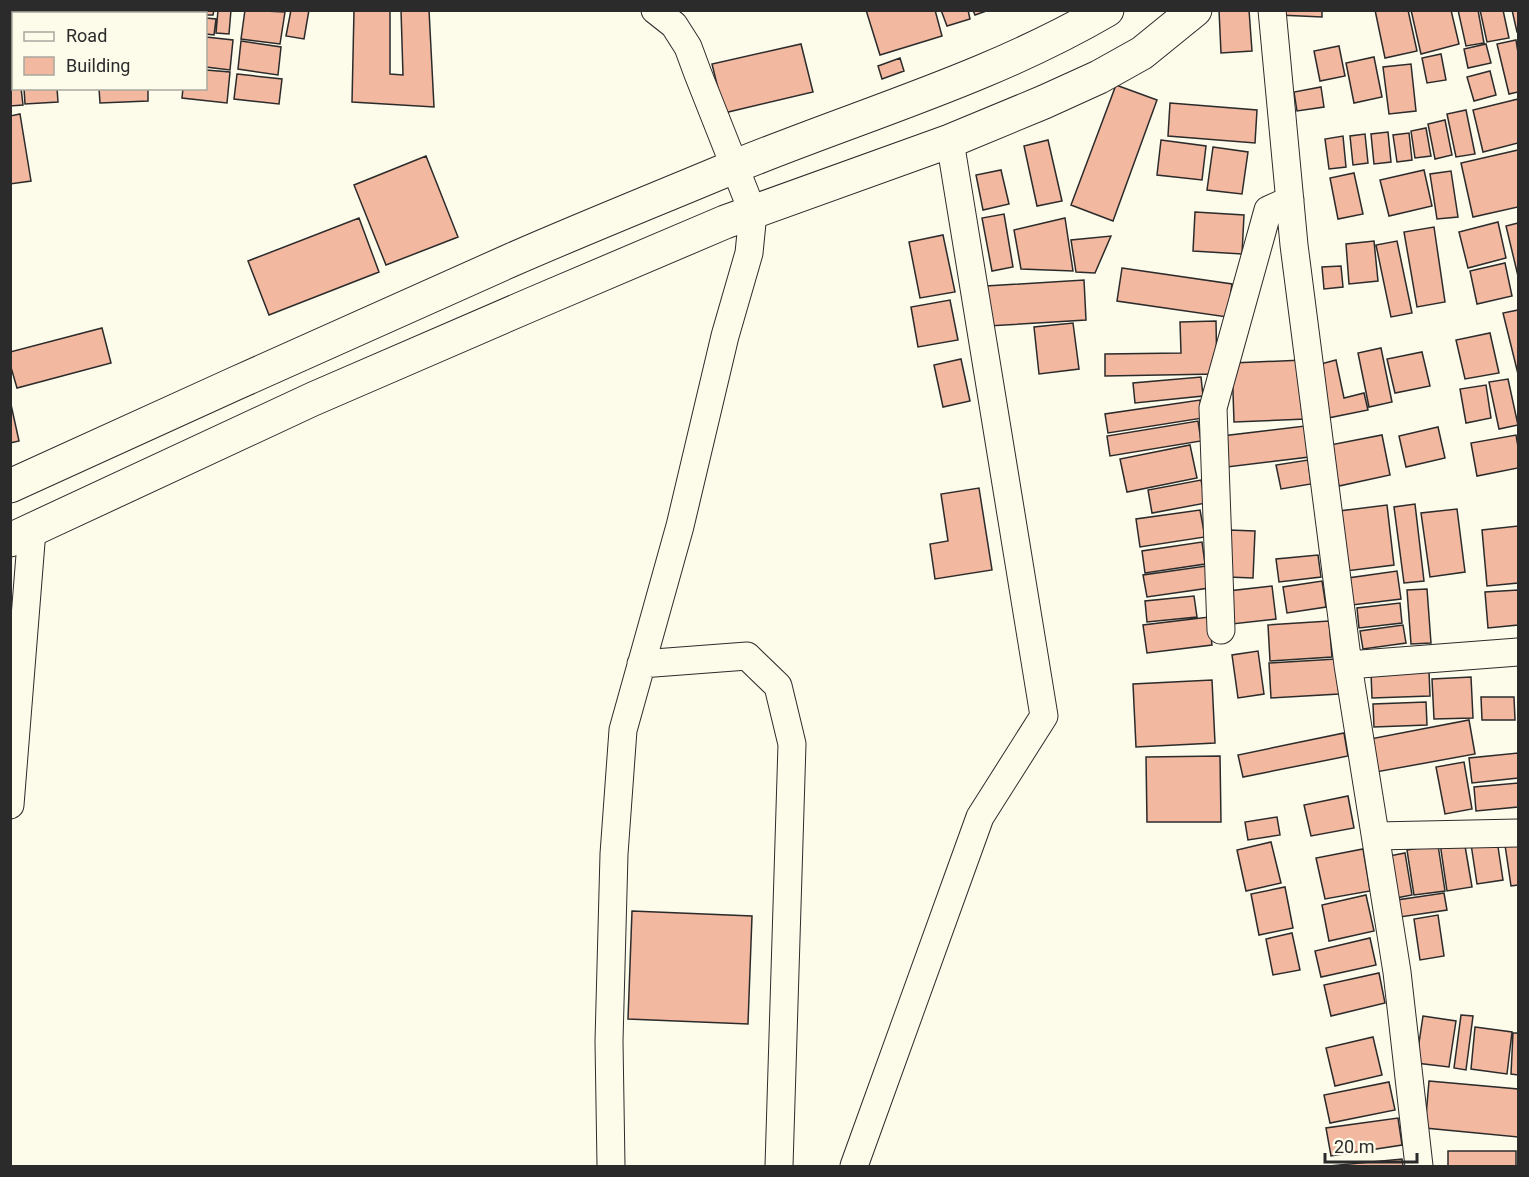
<svg xmlns="http://www.w3.org/2000/svg" width="1529" height="1177" font-family="Roboto,sans-serif">
	<rect width="100%" height="100%" fill="#fdfbea"/>
	<path fill="#f2b8a0" stroke="#2b2b2b" stroke-width="1.5" d="M123 10H164V14H122Z
		M183 10H214L213 15H206V14L183 13Z
		M218 10H231L229 34 216 33Z
		M245 10 285 12 280 44 241 39Z
		M291 10H309L304 39 286 36Z
		M354 10H390V74L403 75 401 10H429L434 107 352 102Z
		M866 10H935L942 36 880 55Z
		M941 10H968L970 19 947 26Z
		M973 10H989L975 15Z
		M1219 10H1249L1252 51 1221 53Z
		M1279 10H1322V17L1279 15Z
		M1375 10H1408L1417 51 1385 58Z
		M1411 10H1451L1459 44 1421 54Z
		M1458 10H1478L1484 43 1466 46Z
		M1480 10H1503L1509 38 1487 42Z
		M1512 10H1518V32H1517Z
		M206 18 216 19 214 35 206 34Z
		M206 37 233 40 230 70 206 67Z
		M1516 40 1518 53V92L1509 94 1497 44Z
		M241 41 281 47 278 75 238 69Z
		M801 44 813 92 724 113 712 64Z
		M1486 44 1491 63 1468 68 1464 49Z
		M1339 46 1345 76 1320 81 1314 51Z
		M1441 54 1446 80 1427 83 1422 58Z
		M1374 57 1382 97 1354 103 1346 63Z
		M900 58 904 71 882 79 878 66Z
		M1411 64 1416 111 1389 114 1383 67Z
		M206 70 230 72 227 103 182 98 183 88H206Z
		M1490 71 1496 95 1474 101 1467 77Z
		M237 74 282 79 279 104 234 99Z
		M10 76H14V88H21L23 105 10 106Z
		M1116 85 1157 100 1113 221 1071 205Z
		M1321 87 1324 107 1297 111 1294 92Z
		M24 88H57L58 102 25 104Z
		M99 88H148V101L100 103Z
		M1518 99V143L1483 152 1473 110Z
		M1170 103 1257 110 1255 143 1168 136Z
		M1466 110 1475 154 1456 157 1447 114Z
		M20 114 31 181 10 184V116Z
		M1445 120 1452 155 1435 159 1428 124Z
		M1426 128 1431 156 1415 158 1411 131Z
		M1388 132 1391 162 1374 164 1371 134Z
		M1409 133 1412 160 1397 162 1393 135Z
		M1365 134 1368 163 1353 165 1350 136Z
		M1343 136 1346 167 1329 169 1325 139Z
		M1048 140 1062 201 1037 206 1024 146Z
		M1161 140 1206 146 1202 180 1157 175Z
		M1213 147 1248 152 1242 194 1207 190Z
		M1518 150V207L1473 217 1461 163Z
		M426 156 458 237 386 265 354 185Z
		M1001 170 1009 204 983 210 976 175Z
		M1424 170 1432 206 1389 216 1380 180Z
		M1451 171 1458 217 1437 219 1430 174Z
		M1354 173 1363 214 1338 219 1330 178Z
		M1195 212 1244 215 1242 254 1193 251Z
		M1004 214 1013 267 992 271 982 218Z
		M359 218 379 272 269 315 248 261Z
		M1065 218 1073 271 1021 269 1014 230Z
		M1498 222 1506 258 1468 268 1459 232Z
		M1518 223V276L1506 226Z
		M1434 227 1445 302 1417 307 1404 232Z
		M943 235 955 292 920 298 909 242Z
		M1111 236 1095 273 1076 272 1071 240Z
		M1374 241 1378 281 1349 284 1346 244Z
		M1397 241 1412 313 1391 317 1376 245Z
		M1505 263 1512 296 1477 304 1470 271Z
		M1341 266 1343 287 1324 289 1322 267Z
		M1122 268 1232 284 1227 317 1117 301Z
		M1084 280 1086 320 988 326 986 286Z
		M950 300 958 340 918 347 911 307Z
		M1518 310V374L1503 313Z
		M1216 321 1217 374 1105 376V354L1181 353 1180 322Z
		M1073 323 1079 369 1039 374 1034 327Z
		M102 328 111 363 17 388 10 364V352Z
		M1490 333 1499 373 1465 379 1456 340Z
		M1381 348 1392 402 1369 407 1358 353Z
		M1422 352 1430 386 1395 393 1387 359Z
		M961 359 970 401 943 407 934 365Z
		M1303 360 1306 419 1234 422 1232 363Z
		M1336 360 1344 398 1364 393 1368 410 1328 418 1317 365Z
		M1201 377 1203 396 1135 403 1133 383Z
		M1508 379 1518 425 1499 429 1489 382Z
		M1486 385 1491 418 1466 423 1460 389Z
		M10 400 19 441 10 443Z
		M1200 400 1203 418 1108 433 1105 414Z
		M1198 421 1201 441 1110 456 1107 436Z
		M1305 426 1309 457 1227 467 1222 436Z
		M1438 427 1445 458 1406 467 1399 436Z
		M1382 435 1390 475 1339 486 1330 445Z
		M1516 435 1518 447V468L1477 476 1471 443Z
		M1190 445 1197 478 1127 492 1120 459Z
		M1308 460 1311 484 1281 489 1276 465Z
		M1201 480 1206 503 1152 513 1148 490Z
		M979 488 992 570 935 579 930 544 948 541 941 494Z
		M1415 504 1424 581 1404 583 1394 507Z
		M1387 505 1394 565 1346 571 1339 511Z
		M1457 509 1465 572 1430 577 1421 513Z
		M1200 510 1205 537 1140 547 1136 519Z
		M1518 526V583L1487 586 1482 530Z
		M1229 530 1255 531 1253 578 1228 577Z
		M1202 542 1205 564 1145 573 1142 551Z
		M1318 555 1321 577 1279 582 1276 559Z
		M1206 566 1209 588 1147 597 1143 575Z
		M1397 571 1401 599 1352 605 1348 578Z
		M1322 581 1326 607 1287 613 1283 587Z
		M1272 586 1276 619 1232 624 1228 591Z
		M1427 589 1431 643 1411 644 1407 590Z
		M1518 590V625L1488 628 1485 592Z
		M1194 596 1197 617 1147 622 1145 601Z
		M1400 603 1402 623 1359 628 1357 608Z
		M1209 617 1212 645 1147 653 1143 625Z
		M1329 621 1332 657 1270 661 1268 625Z
		M1403 625 1406 643 1363 649 1360 631Z
		M1258 651 1264 694 1238 698 1232 655Z
		M1336 659 1339 694 1271 698 1269 663Z
		M1429 671 1430 696 1372 698 1371 673Z
		M1471 677 1473 718 1434 719 1432 679Z
		M1212 680 1215 743 1136 747 1133 684Z
		M1481 697H1514L1515 720H1482Z
		M1426 702 1427 725 1374 727 1373 704Z
		M1469 720 1475 754 1376 772 1370 739Z
		M1344 733 1348 756 1243 777 1238 755Z
		M1518 753V778L1472 783 1469 758Z
		M1220 756 1221 822H1147L1146 757Z
		M1464 762 1472 809 1445 814 1436 767Z
		M1518 783V807L1476 811 1474 787Z
		M1348 796 1354 828 1311 836 1304 805Z
		M1277 817 1280 835 1248 840 1245 822Z
		M1518 835V885L1511 886 1504 838Z
		M1464 840 1472 887 1447 891 1440 843Z
		M1497 840 1503 880 1477 884 1471 844Z
		M1271 842 1281 883 1246 891 1237 850Z
		M1438 845 1445 891 1414 895 1407 850Z
		M1363 849 1370 891 1325 899 1316 858Z
		M1405 853 1412 895 1396 898 1389 856Z
		M1285 887 1293 928 1259 935 1251 894Z
		M1444 893 1447 910 1400 917 1397 900Z
		M1366 895 1374 931 1329 941 1322 905Z
		M632 911 752 916 748 1024 628 1019Z
		M1438 915 1444 956 1420 960 1414 919Z
		M1292 933 1300 970 1273 975 1266 939Z
		M1370 938 1376 965 1321 977 1315 951Z
		M1379 973 1385 1003 1331 1016 1324 985Z
		M1461 1015 1473 1016 1466 1070 1454 1068Z
		M1423 1016 1456 1021 1449 1067 1416 1063Z
		M1475 1027 1512 1032 1507 1074 1471 1069Z
		M1513 1033H1518V1075L1511 1074Z
		M1373 1037 1382 1075 1335 1086 1326 1048Z
		M1429 1081 1518 1089V1137L1425 1128Z
		M1389 1082 1395 1110 1330 1123 1324 1095Z
		M1398 1118 1402 1145 1331 1156 1326 1128Z
		M1448 1151H1516V1166H1448Z
		M1402 1159 1403 1166H1329Z"/>
	<g fill="none" stroke-linecap="round" stroke-linejoin="round">
		<defs>
			<path id="minor" d="M1272 10 1294 245 1348 665 1397 972 1419 1166
				M1221 630 1213 408 1268 210 1290 200
				M641 664 747 656 778 686 792 744 779 1166
				M1348 665 1518 652
				M10 805 32 530
				M1376 836 1518 833
				M611 1166 609 1041 614 854 623 730 680 526 725 336 749 253 753 213 698 74 688 47 674 25 655 10
				M854 1166 980 817 1044 716 950 141"/>
			<path id="secondary" d="M10 486C176 410 342 335 509 261 582 229 657 199 731 168 857 116 989 79 1107 10
				M10 540 313 399 530 305 725 222 950 141 1044 102 1099 77 1142 53 1195 10"/>
		</defs>
		<use href="#minor" stroke="#2b2b2b" stroke-width="29"/>
		<use href="#secondary" stroke="#2b2b2b" stroke-width="35"/>
		<use href="#minor" stroke="#fdfbea" stroke-width="27"/>
		<use href="#secondary" stroke="#fdfbea" stroke-width="33"/>
	</g>
	<rect width="1529" height="1177" fill="none" stroke="#2b2b2b" stroke-width="24"/>
	<rect x="12" y="12" width="195" height="78" fill="#fdfbea" stroke="#a9a89e" stroke-width="1.5"/>
	<rect x="24" y="32" width="30" height="9" fill="#fdfbea" stroke="#a9a89e" stroke-width="1.5"/>
	<text x="66" y="42" font-size="18" fill="#2b2b2b">Road</text>
	<rect x="24" y="57" width="30" height="18" fill="#f2b8a0" stroke="#a9a89e" stroke-width="1.5"/>
	<text x="66" y="72" font-size="18" fill="#2b2b2b">Building</text>
	<path d="M1325 1153v9h92v-9" fill="none" stroke="#2b2b2b" stroke-width="3"/>
	<text x="1334" y="1153" font-size="18" fill="#2b2b2b" stroke="#fdfbea" stroke-width="4.5" paint-order="stroke">20 m</text>
</svg>
